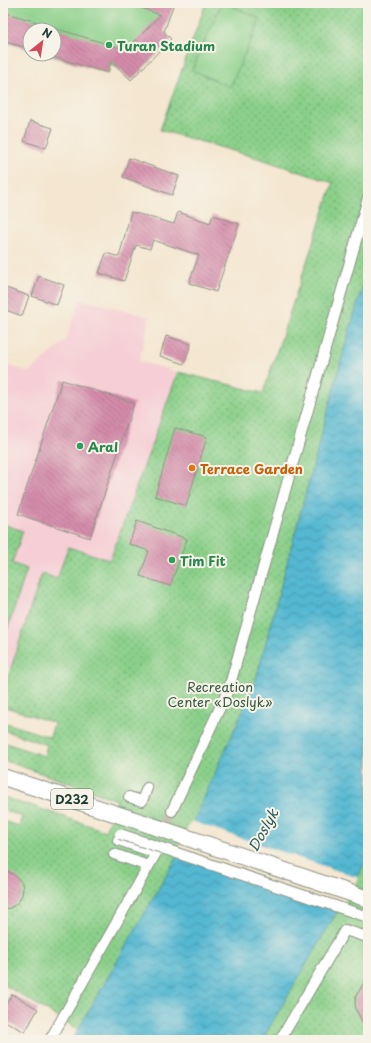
<svg xmlns="http://www.w3.org/2000/svg" width="371" height="1043" font-family="'Playpen Sans',sans-serif">
	<defs>
		<pattern id="grass-dots" width="8" height="8" patternUnits="userSpaceOnUse"><rect width="8" height="8" fill="#8bd08a"/><path d="M2 2h.1M6 6h.1" fill="none" stroke="#71aa72" stroke-width="1.8" stroke-linecap="round"/></pattern>
		<pattern id="water-waves" width="16" height="10" patternUnits="userSpaceOnUse"><rect width="16" height="10" fill="#54b8d2"/><path d="M0 5q4-4 8 0t8 0" fill="none" stroke="#4597ab"/></pattern>
		<pattern id="building-back-hatch" width="6" height="6" patternUnits="userSpaceOnUse"><rect width="6" height="6" fill="#d48caa"/><path d="M-1 5l2 2M0 0l6 6M5-1l2 2" fill="none" stroke="#ab748b"/></pattern>
	</defs>
	<rect width="100%" height="100%" fill="#f7f3e8"/>
	<filter id="ink" filterUnits="userSpaceOnUse"><feTurbulence type="fractalNoise" baseFrequency=".025" numOctaves="2"/><feDisplacementMap in="SourceGraphic" scale="8" xChannelSelector="R" yChannelSelector="G"/><feConvolveMatrix kernelMatrix="1 2 1 2 8 2 1 2 1" color-interpolation-filters="sRGB"/></filter>
	<filter id="wash" filterUnits="userSpaceOnUse"><feTurbulence type="fractalNoise" baseFrequency=".012" numOctaves="4" result="noise"/><feDisplacementMap in="SourceGraphic" scale="16" xChannelSelector="R" yChannelSelector="G"/><feGaussianBlur stdDeviation="0.9" result="paint"/><feColorMatrix in="noise" values="0 0 0 0 0 0 0 0 0 0 0 0 0 0 0 0 0 1.4 0 .05"/><feComposite in="paint" operator="in"/></filter>
	<g filter="url(#wash)">
		<rect width="100%" height="100%" fill="#f4e6d0"/>
		<path fill="#f6cfd6" d="M80 299 150 317 139 361 178 372 110 560 66 689 3 666V364L30 372 66 340Z"/>
		<path fill="url(#grass-dots)" stroke="#55865f" d="M206 3H368V1040H95L3 984V821L19 826 22 817 3 809V797L26 805 27 804 105 831 117 800 3 760V742L44 756 47 745 3 730V722L50 737 54 723 3 706V692L42 573 57 579 68 547 110 560 178 372 263 393 333 183 261 159 160 130Z
			M3 524 23 531 12 563 27 569 6 634 3 633Z"/>
		<path fill="#8bd08a" stroke="#55865f" d="M3 3H174L163 31 171 39 131 80 118 68 110 65 108 73 45 54H54V30H30V49L3 41Z
			M222 3H225L260 19 230 87 192 70Z"/>
		<path fill="url(#water-waves)" stroke="#3a7a83" d="M368 269V856L361 871 262 1040H72L175 860 198 811 255 683 346 342Z"/>
		<path fill="#f4e6d0" d="M191 821 359 878 340 910 175 855Z"/>
		<g id="blocks">
			<path fill="url(#building-back-hatch)" d="M131 3H174L164 32 171 39 131 80 111 61 108 73 54 57V28L127 50 160 15 131 4Z
				M3 12 54 27 53 30H30V49L3 41Z
				M30 121 53 128 46 148 24 141Z
				M129 158 179 176 172 195 123 177Z
				M131 212 174 224 178 212 210 223 213 215 239 224 216 292 189 283 199 255 153 240 150 249 136 245 124 281 99 273 106 253 119 257Z
				M39 276 64 285 57 305 32 296Z
				M3 287 29 296 22 316 3 309Z
				M166 336 191 344 184 364 160 356Z
				M62 380 134 403 90 538 18 514Z
				M175 428 207 437 186 506 155 496Z
				M137 521 187 539 170 586 140 576 149 551 129 544Z
				M3 870 13 874 18 878 22 883 23 889 22 895 19 901 15 905 10 908 3 909Z
				M368 976V1033L356 1010 355 1003 356 996Z
				M12 994 38 1009 25 1032 3 1020V1009Z"/>
		</g>
	</g>
	<g filter="url(#ink)">
		<use href="#blocks" fill-opacity="0" stroke="#8a9282" stroke-width="1"/>
		<g fill="none" stroke-linecap="round" stroke-linejoin="round">
			<path stroke="#c9c4b1" stroke-width="10" stroke-dasharray="10 5" stroke-linecap="butt" d="M156 853 172 811"/>
			<defs>
				<path id="street" d="M129 797 142 801 147 788
					M172 811 229 688 368 198
					M114 854 148 866
					M50 1040 156 853 118 840
					M280 1040 345 930 367 937 368 934"/>
				<path id="primary" d="M3 777 141 822"/>
			</defs>
			<use href="#street" stroke="#8a9282" stroke-width="12"/>
			<use href="#primary" stroke="#8a9282" stroke-width="18"/>
			<use href="#street" stroke="#fff" stroke-width="10"/>
			<use href="#primary" stroke="#fff" stroke-width="16"/>
			<defs>
				<path id="street-bridge" d="M120 834 368 917"/>
				<path id="primary-bridge" d="M141 822 368 899"/>
			</defs>
			<use href="#street-bridge" stroke="#8a9282" stroke-width="12" stroke-linecap="butt"/>
			<use href="#primary-bridge" stroke="#8a9282" stroke-width="18" stroke-linecap="butt"/>
			<use href="#street-bridge" stroke="#fff" stroke-width="10"/>
			<use href="#primary-bridge" stroke="#fff" stroke-width="16"/>
		</g>
	</g>
	<g fill="#2e9e5b" stroke="#f7f3e8" stroke-width="1.5">
		<circle cx="109" cy="45" r="4"/>
		<circle cx="80" cy="446" r="4"/>
		<circle cx="172" cy="560" r="4"/>
	</g>
	<circle fill="#e8710a" stroke="#f7f3e8" stroke-width="1.5" cx="192" cy="468" r="4"/>
	<g text-anchor="middle" dominant-baseline="central" stroke-width="4" stroke-linejoin="round" paint-order="stroke">
		<rect fill="#f7f3e8" stroke="#60746a" stroke-width="1" x="51" y="789" width="42" height="20" rx="3"/>
		<g font-size="12" font-weight="bold" fill="#1f3d34">
			<text x="72" y="799">D232</text>
		</g>
		<g font-size="13" font-weight="bold" fill="#27864d" stroke="#f7f3e8" text-anchor="start">
			<text x="117" y="45">Turan Stadium</text>
			<text x="88" y="446">Aral</text>
			<text x="180" y="560">Tim Fit</text>
		</g>
		<g font-size="13" font-weight="bold" fill="#c56008" stroke="#f7f3e8" text-anchor="start">
			<text x="200" y="468">Terrace Garden</text>
		</g>
		<g font-size="13" fill="#355a45" stroke="#f7f3e8">
			<text x="220" y="686">Recreation<tspan x="220" dy="15">Center «Doslyk»</tspan></text>
		</g>
		<g font-size="14" font-style="italic" fill="#2c5c5c" stroke="#f7f3e8">
			<text transform="translate(263 830) rotate(-61)">Doslyk</text>
		</g>
	</g>
	<rect width="371" height="1043" fill="none" stroke="#f7f3e8" stroke-width="16"/>
	<g transform="translate(42 42) rotate(30)"><circle r="19" fill="#f7f3e8" stroke="#a1aaa0"/>
	<path d="M0-3L7 15L0 10L-7 15Z" fill="#d1495b"/>
	<text y="-6" font-size="11" font-weight="bold" text-anchor="middle" fill="#1f3d34">N</text>
	</g>
</svg>
